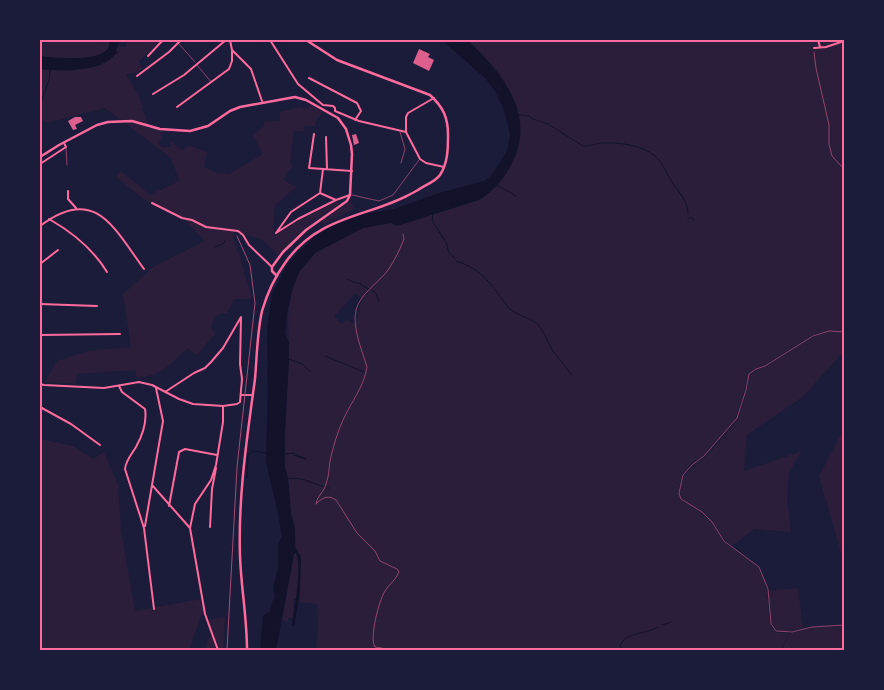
<svg xmlns="http://www.w3.org/2000/svg" width="884" height="690" font-family="'Nunito Sans',sans-serif">
	<rect width="100%" height="100%" fill="#1b1b3a"/>
	<path fill="#2a1e3b" fill-rule="evenodd" d="M40 40H109L110 42C108 64 56 59 40 56Z
		M128 40H160L139 61 142 69 136 73 126 74 139 96 143 108 141 109 146 116 145 119 149 121 148 124 162 131 160 136 162 138 158 142 159 145 162 147H170L171 141 180 149 184 150 185 147 190 146 207 152 204 167 217 173 229 174 263 154 253 136 264 126V122L280 121V112L300 107 308 109 309 103 323 112 316 120 315 126H304V132L294 131 290 164 292 166 283 180 296 187 275 205 273 234H277L288 226 337 201 339 204C315 219 297 235 278 255L262 239 233 232 235 236 233 238C237 248 241 258 243 268 245 279 251 288 251 299H234L227 313 216 315 211 327 215 334 197 355 187 348C171 364 161 376 137 378L135 370 77 374 76 384 45 382 57 361 88 351 131 347 123 294 153 267 205 241 185 220 146 201 116 177 121 171 150 195 179 181 171 158 105 108 47 123 40 119V69L51 70 108 60 118 52 116 50 118 46 125 47Z
		M467 40H844L826 48 844 41V331H829L813 335 765 365 755 369 749 374 736 418 704 456 691 464 682 475 678 493 681 499 701 513 711 522 724 542 758 567 764 578 767 589 769 618 772 629 779 633H789L781 650H316L318 625 317 604 302 602 294 598 293 618H288V622L282 620 294 554 296 553 295 528 291 514 288 478 285 468V430L289 359 288 316 292 291 299 272 315 253 363 228 391 223 500 180 518 114C511 83 490 61 467 40ZM355 293 363 300C357 308 360 317 355 324L346 320 342 324 334 317Z
		M351 201 354 209 323 225 321 221Z
		M829 331 844 332V351L804 396 747 435 744 471 802 451 789 472 787 498 791 532 754 529 732 546C720 537 714 522 702 512 696 507 680 502 680 492 680 474 693 468 705 457 713 450 731 428 737 419 744 406 747 389 749 375 756 369 763 368 770 364 791 351 805 339 829 331Z
		M844 428V564L819 476Z
		M40 439 73 446 93 459 104 452 118 485 121 530 135 611 201 599 204 614 201 616 189 650H40Z
		M798 588 803 628C765 640 770 621 769 591Z
		M225 617 223 650H206L209 638 211 637 206 620Z
		M844 626V650H782L789 634 792 633 812 627Z"/>
	<path fill="#12122b" d="M109 40H120L116 50 118 52C114 55 111 59 106 62 88 72 60 71 40 69V56C53 58 116 64 109 40Z
		M442 40H467C502 72 537 116 512 163 504 179 494 191 479 200L397 226 391 223 363 228 315 253 299 272 292 291 287 313 285 333 289 343V359L285 430V468L288 478 291 514 295 528V547L300 555 301 559 300 594 294 626 292 625C294 611 303 563 295 552L294 554 276 650H260L263 616 270 611 272 602 275 598 273 586 278 569V544L282 536 278 513 266 462V453L268 392 267 338 268 321 272 294 287 265 296 254 314 237 327 229 346 220 365 214 394 209 436 194 484 181 492 175 508 149 510 134 504 110 495 91 486 79Z"/>
	<g fill="none" stroke-linecap="round" stroke-linejoin="round">
		<path stroke="#12122b" stroke-width="1" d="M518 115 529 116 533 119 548 124 583 146C590 147 596 143 602 143 619 142 642 145 655 156 662 162 667 174 672 182 679 193 687 199 688 213
			M41 120C40 110 41 100 45 91 48 83 50 79 50 70
			M41 123V131
			M40 159 45 156
			M497 185 516 196
			M433 214 432 221 446 242 449 253 455 258
			M688 218H693L694 220
			M215 247 223 244 225 241
			M456 261C478 268 486 277 499 295 503 299 507 307 511 310 518 315 527 317 535 322 544 330 547 341 553 351 559 359 566 367 572 375
			M347 279 355 283H360L361 285 369 289
			M372 290 376 293 379 302
			M325 356 364 372
			M289 359 302 364 310 371
			M286 454 293 453 306 459
			M293 455 305 459
			M247 478 248 454 254 451 267 453
			M289 478 302 479 324 487
			M327 488H329
			M662 625 671 622
			M622 649 620 646C626 631 646 635 658 627"/>
	</g>
	<path fill="#dd5f8e" d="M419 49 430 54 428 57 434 60 429 71 413 63Z
		M75 117H81L83 121 75 125 77 129 73 130 68 121Z
		M356 134 359 143 354 145 352 135Z"/>
	<g fill="none" stroke-linecap="round" stroke-linejoin="round">
		<path stroke="#ff6b9d" stroke-width="0.5" d="M814 52 816 68 829 125V144L832 156 844 169
			M844 332 829 331 813 336 765 366 756 369 749 374 746 390 737 418 704 456 692 465 683 475 679 493 681 499 702 512 712 522 724 541 759 567 768 589 771 624 776 631 792 632 812 627 844 625
			M317 503C323 497 329 495 336 500L357 533 375 551 380 561 397 569 399 572C396 580 389 584 385 591 379 600 369 639 375 647L393 650
			M316 504C317 496 324 492 326 484 329 476 329 468 330 461 333 447 337 433 343 420 351 402 364 387 367 367 362 350 352 328 356 310 360 294 379 282 388 270 395 260 400 249 404 239L403 234
			M430 650H433"/>
		<path stroke="#ff6b9d" stroke-width="0.5" d="M179 44 195 62
			M197 65 212 83
			M400 132 405 149 401 163
			M66 148 67 165
			M352 195 379 201 393 195 419 160"/>
		<path stroke="#ff6b9d" stroke-width="2" d="M230 40 232 50 251 69 262 101
			M270 40 298 84 323 105 333 106 335 108V111L359 121 406 132 420 159 426 163 444 167
			M818 40 820 47
			M814 48 826 47 844 41
			M148 56 163 40
			M137 76 169 52 181 40
			M309 78 357 103 361 111 355 120
			M153 94 184 75 226 40
			M177 107 229 69 232 61V50
			M406 132V117L408 113 434 98
			M314 134 309 168 352 171
			M326 137 327 169
			M40 164 66 147 64 143
			M68 191V199L76 208
			M320 193 336 200 350 195
			M152 203 182 218 192 220 206 227 238 231 243 235 249 245 272 267
			M49 219C72 232 93 249 107 272
			M40 226C95 184 114 228 144 269
			M276 233 291 212 320 193 323 169
			M276 233 298 219 336 200
			M40 264 58 250
			M40 304 97 306
			M40 335 120 334
			M40 384 44 385 104 388 139 382 152 385 179 399 193 404 223 406 237 404 240 402 242 379 240 364 241 317 223 348 211 362 205 368 194 373 165 392
			M119 386 122 392 145 409C147 421 142 436 136 447 131 455 126 460 125 469L144 528 154 609
			M241 395H252
			M40 407 71 424 100 445
			M152 485 190 528
			M169 506 179 452 185 449 217 455
			M145 526 163 421 156 388
			M210 527 212 489 216 468
			M218 650 205 614 190 528 195 504 211 480 216 465 223 422V406"/>
		<path stroke="#ff6b9d" stroke-width="2.5" d="M40 157 59 145 97 125 108 122 132 121 160 129 190 131 208 126 230 111 240 107 295 97 306 100 338 118 346 129 351 145 352 154 350 195 347 201 306 230 283 252 272 267V271L277 276"/>
		<path stroke="#ff6b9d" stroke-width="2.5" d="M247 650C247 618 241 587 240 556 238 497 247 437 255 379 257 356 257 333 262 311 267 294 274 278 285 263 320 213 371 218 418 190 425 185 435 182 440 175 448 163 448 148 448 135 448 117 443 107 430 95L337 60 306 40"/>
		<path stroke="#a44b75" stroke-width="1" d="M227 650 237 467 255 303 250 265 237 236"/>
	</g>
	<rect width="884" height="690" fill="none" stroke="#1b1b3a" stroke-width="82"/>
	<rect x="41" y="41" width="802" height="608" fill="none" stroke="#ff6b9d" stroke-width="2"/>
</svg>
